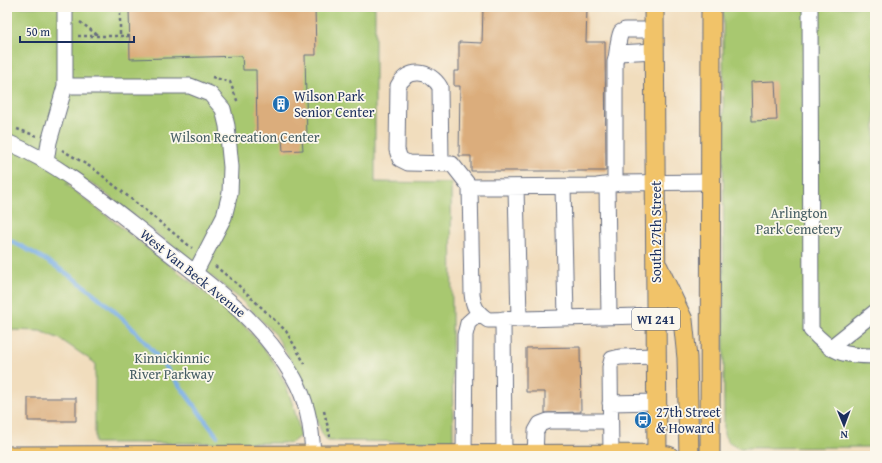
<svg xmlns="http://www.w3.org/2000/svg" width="882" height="463" font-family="'Gentium Book Plus',serif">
	<rect width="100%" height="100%" fill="#fbf7ec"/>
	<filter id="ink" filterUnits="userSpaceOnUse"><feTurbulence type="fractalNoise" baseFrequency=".025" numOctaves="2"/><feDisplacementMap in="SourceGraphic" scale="8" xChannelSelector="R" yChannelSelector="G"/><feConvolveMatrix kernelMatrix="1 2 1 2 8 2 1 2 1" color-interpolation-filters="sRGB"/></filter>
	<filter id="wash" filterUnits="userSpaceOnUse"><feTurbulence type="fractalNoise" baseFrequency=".012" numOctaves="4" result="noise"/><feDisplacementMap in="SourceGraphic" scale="16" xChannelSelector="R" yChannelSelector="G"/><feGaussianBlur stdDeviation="0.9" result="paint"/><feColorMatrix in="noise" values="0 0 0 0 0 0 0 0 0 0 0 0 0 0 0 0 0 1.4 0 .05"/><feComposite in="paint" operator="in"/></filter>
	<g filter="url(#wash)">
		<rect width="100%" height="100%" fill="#f1ddbd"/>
		<path fill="#a8c870" stroke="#627c67" d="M7 7H375V182L451 183 453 442 328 441 322 434 307 389 276 335 239 298 92 183 66 184 238 319C274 357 287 378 299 428L300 436 291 443H95V363L60 339 40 331 10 330 7 320Z
			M723 7H875V447L738 448 729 443 724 435Z"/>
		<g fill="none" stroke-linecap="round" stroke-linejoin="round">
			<path stroke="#78ade5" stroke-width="4.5" d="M7 239C63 266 118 307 157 356 178 382 197 410 217 436"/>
		</g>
		<g id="blocks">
			<path fill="#dbad7c" d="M129 7H315L316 55H305L307 138H302L303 150 283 151 282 138H257L256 70H243L242 56 130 59Z
				M483 8H587L586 42H605L606 171H471V156H459L460 86H454V71H459V42L482 43Z
				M775 81 777 120 752 121 751 82Z
				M580 347 581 412 545 413V392H526V348Z
				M28 398H76V421H28Z"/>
		</g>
	</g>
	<g filter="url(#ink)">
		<use href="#blocks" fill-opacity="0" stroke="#666c7f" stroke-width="1"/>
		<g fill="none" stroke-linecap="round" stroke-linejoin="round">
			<defs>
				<path id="minor" d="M65 7V86
					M810 7 811 330C832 353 843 356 875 356
					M618 53 655 51
					M7 142C62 165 108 205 154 241 208 284 258 316 294 378 308 402 312 429 313 456
					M46 162 49 142 65 86H190L210 94 223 109 227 126 231 167 230 193 224 217 195 273
					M441 163 440 87C430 70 408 67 398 86L397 150 400 159 408 163 452 164 470 187 472 293C473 306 476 312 488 320L680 315
					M615 184V62C618 52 617 42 621 32L625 30H654
					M607 185 609 316
					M470 187 597 186 620 183 711 182
					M516 187 519 319
					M563 187 566 317
					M503 319 504 455
					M830 348 875 312
					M610 403 657 402
					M535 455 536 431 540 424 548 421H610
					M611 455 610 367 612 359 620 357 657 356
					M464 456 465 335 468 323 478 314"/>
				<path id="major" d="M654 7 657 456
					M658 267 683 320 687 358 689 456
					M7 456 657 454 669 456
					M710 456 711 7"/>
			</defs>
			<use href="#minor" stroke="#666c7f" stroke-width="17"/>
			<use href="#major" stroke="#666c7f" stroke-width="21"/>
			<path stroke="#666c7f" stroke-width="2.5" stroke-dasharray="3 3" stroke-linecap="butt" d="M120 7V36
				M80 22 99 36
				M78 36H130
				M212 77 230 82 238 103
				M17 129 37 136
				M62 150 94 169 192 248
				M215 266 236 283 286 331 305 364
				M324 411 330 436"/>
			<use href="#minor" stroke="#fff" stroke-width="15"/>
			<use href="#major" stroke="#f1c369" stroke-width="19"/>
		</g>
	</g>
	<defs>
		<symbol id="building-disc" viewBox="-11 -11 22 22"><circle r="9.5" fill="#1f6fb2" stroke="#fbf7ec"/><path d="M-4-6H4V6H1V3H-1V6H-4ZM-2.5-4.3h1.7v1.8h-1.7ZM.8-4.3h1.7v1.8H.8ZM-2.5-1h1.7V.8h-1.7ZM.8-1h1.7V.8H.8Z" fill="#fff"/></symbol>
		<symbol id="bus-disc" viewBox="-11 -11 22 22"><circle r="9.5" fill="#1f6fb2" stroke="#fbf7ec"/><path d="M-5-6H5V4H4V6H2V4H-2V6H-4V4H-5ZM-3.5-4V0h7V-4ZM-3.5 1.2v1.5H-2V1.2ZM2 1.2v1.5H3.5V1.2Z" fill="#fff"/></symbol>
	</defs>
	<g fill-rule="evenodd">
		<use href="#building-disc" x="271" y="94" width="20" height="20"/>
		<use href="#bus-disc" x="633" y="410" width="20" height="20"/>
	</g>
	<g text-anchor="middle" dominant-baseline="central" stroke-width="3.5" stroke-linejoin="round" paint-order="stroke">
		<rect fill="#fbf7ec" stroke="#5e6b89" stroke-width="1" x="632" y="308" width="48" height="22" rx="3"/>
		<g font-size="13" font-weight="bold" fill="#1b2f5e">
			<text x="656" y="319">WI 241</text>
		</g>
		<g font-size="14" fill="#1b2f5e" stroke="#fbf7ec" text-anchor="start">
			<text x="294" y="96">Wilson Park<tspan x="294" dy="16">Senior Center</tspan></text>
			<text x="656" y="412">27th Street<tspan x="656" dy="16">&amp; Howard</tspan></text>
		</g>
		<g font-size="14" fill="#455d63" stroke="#fbf7ec">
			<text x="245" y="137">Wilson Recreation Center</text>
			<text x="799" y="213">Arlington<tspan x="799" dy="16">Park Cemetery</tspan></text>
			<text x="172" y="358">Kinnickinnic<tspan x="172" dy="16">River Parkway</tspan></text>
		</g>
		<g font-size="14" fill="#1b2f5e" stroke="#fbf7ec">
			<text transform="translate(656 232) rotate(-90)">South 27th Street</text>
			<text transform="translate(193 273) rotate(39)">West Van Beck Avenue</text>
		</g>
	</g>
	<rect width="882" height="463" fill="none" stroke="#fbf7ec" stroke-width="24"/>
	<g transform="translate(844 425) rotate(179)" stroke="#fbf7ec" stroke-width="3" paint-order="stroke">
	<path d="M0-3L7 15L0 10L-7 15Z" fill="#1b2f5e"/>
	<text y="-6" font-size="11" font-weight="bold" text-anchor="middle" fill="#1b2f5e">N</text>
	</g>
	<path d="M20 36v6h114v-6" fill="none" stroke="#1b2f5e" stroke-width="2"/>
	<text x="26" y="36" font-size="12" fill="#1b2f5e" stroke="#fbf7ec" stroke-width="3" paint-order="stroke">50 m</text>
</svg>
